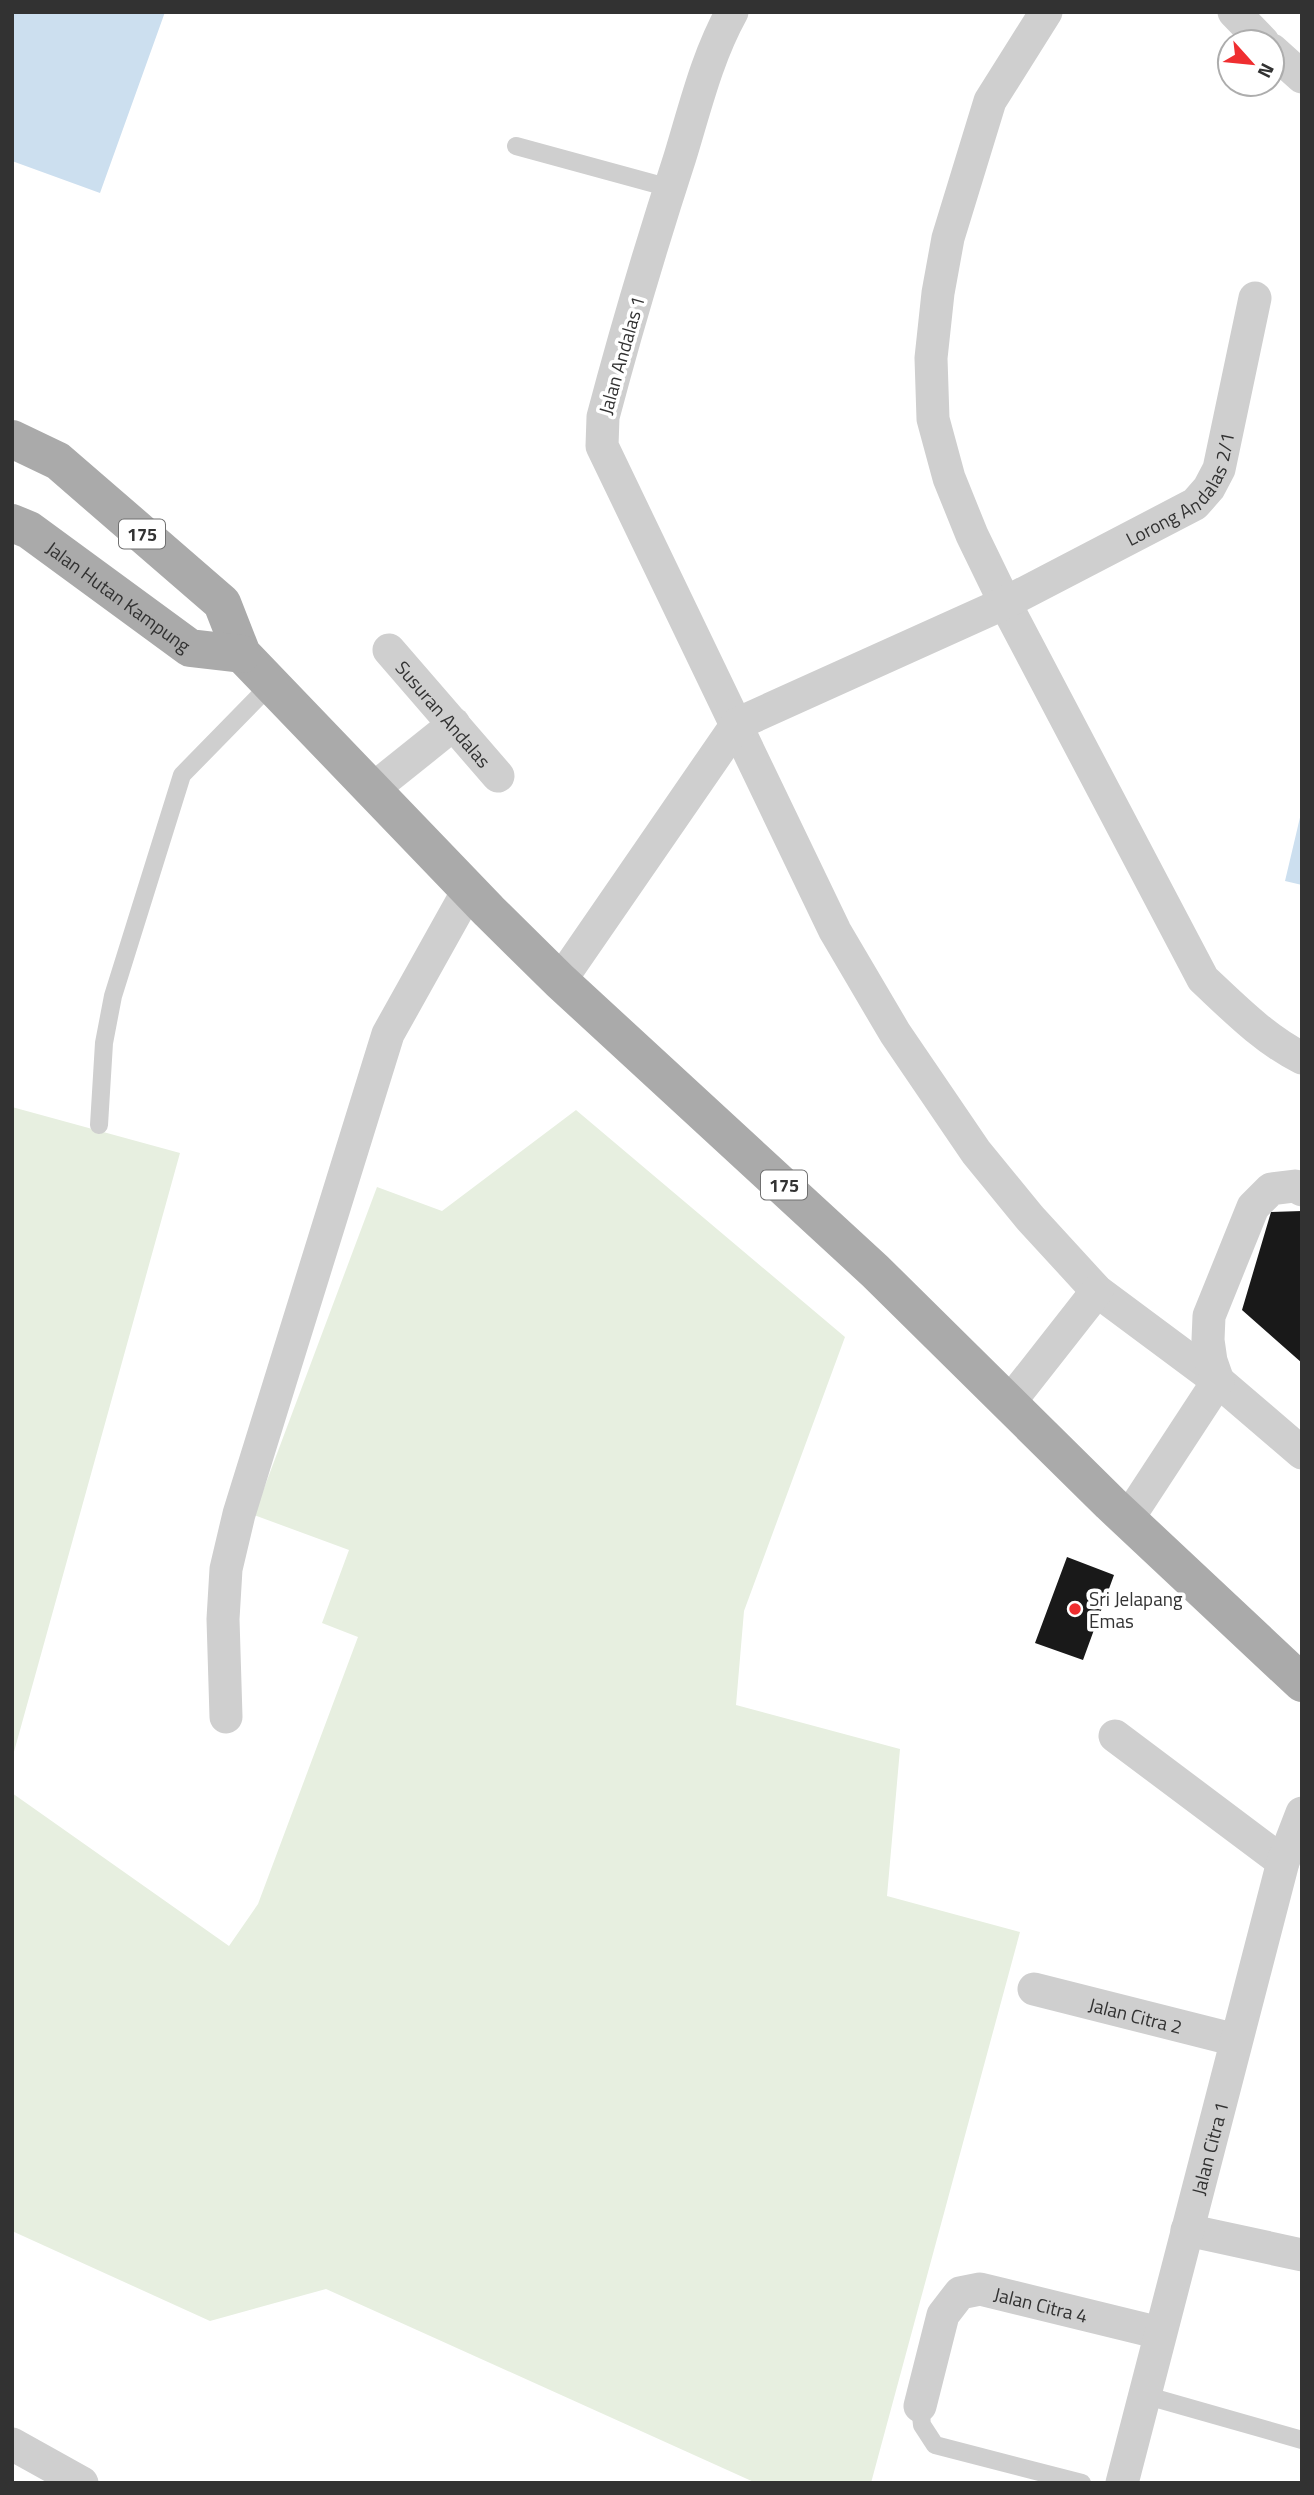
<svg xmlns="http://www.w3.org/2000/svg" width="1314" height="2495" font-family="'Titillium Web',sans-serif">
	<rect width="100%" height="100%" fill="#fff"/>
	<path fill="#e7efe0" d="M12 1107 180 1153 12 1759Z
		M576 1110 845 1337 744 1611 736 1705 900 1749 887 1896 1020 1932 871 2483H756L326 2289 210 2321 12 2231V1793L229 1946 258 1904 358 1637 322 1623 349 1550 254 1515 377 1187 442 1211Z"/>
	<path fill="#ccdfef" d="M12 12H165L100 193 12 161Z
		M1302 809V885L1285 881Z"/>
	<path fill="#191919" d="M1302 1211V1363L1242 1310 1271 1212Z
		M1067 1557 1114 1575 1083 1660 1035 1643Z"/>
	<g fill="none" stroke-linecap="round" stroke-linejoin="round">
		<path stroke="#cfcfcf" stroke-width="18" d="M516 146 670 188
			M99 1125 104 1043 113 996 182 775 271 684
			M1144 2395 1302 2440
			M920 2406 922 2425 935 2445 1082 2483"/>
		<g stroke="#cfcfcf" stroke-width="33">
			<path d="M732 12C707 57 695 108 680 157 652 243 626 330 603 417L602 446 835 931 895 1033 976 1152 1030 1218 1097 1291 1218 1381 1302 1453"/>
			<path d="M1046 12 990 101 948 238 938 293 931 358 933 419 949 478 972 535 1005 603 1203 979C1233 1007 1264 1039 1302 1058"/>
			<path d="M1234 12 1263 42"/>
			<path d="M1272 50 1302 77"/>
			<path id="s1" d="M389 650 498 776"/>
			<path d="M373 789 454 724"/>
			<path id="s2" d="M560 981 737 724 1005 603 1195 504 1209 488 1219 469 1255 298"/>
			<path d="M1218 1381 1211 1361 1208 1340 1209 1316 1253 1207 1271 1189 1295 1186 1302 1190"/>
			<path d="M1009 1403 1097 1291"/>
			<path d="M1127 1520 1218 1381"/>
			<path d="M226 1717 223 1619 226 1569 239 1514 388 1034 469 889"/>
			<path d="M1115 1736 1283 1862"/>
			<path id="s3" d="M1034 1989 1236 2040"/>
			<path d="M1187 2230 1302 2255"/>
			<path id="s4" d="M920 2406 943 2315 960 2293 980 2289 1160 2333"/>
			<path d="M12 2444 82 2483"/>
			<path id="s5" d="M1122 2483 1283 1862 1302 1813"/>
		</g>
		<g stroke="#aaa" stroke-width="38">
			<path d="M12 439 58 461 222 603 242 654 489 911 560 981 875 1271 1110 1503 1302 1683"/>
			<path id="s6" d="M12 523 29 530 190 648 242 654"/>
		</g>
	</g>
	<circle fill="#ef2e30" stroke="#fff" stroke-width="2.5" cx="1075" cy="1609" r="7"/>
	<g text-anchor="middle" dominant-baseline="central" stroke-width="7" stroke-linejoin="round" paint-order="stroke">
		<g fill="#fff" stroke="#707070" stroke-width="2">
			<rect x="119" y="519.5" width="46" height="29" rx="5"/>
			<rect x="761" y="1170.5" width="46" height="29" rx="5"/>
		</g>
		<g font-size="18" font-weight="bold" fill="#323232">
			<text x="142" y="534">175</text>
			<text x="784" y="1185">175</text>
		</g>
		<g font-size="19" fill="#323232" stroke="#fff">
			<text transform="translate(621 355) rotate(-74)">Jalan Andalas 1</text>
			<text stroke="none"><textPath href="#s2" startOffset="822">Lorong Andalas 2/1</textPath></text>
			<text stroke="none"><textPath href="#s6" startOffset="130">Jalan Hutan Kampung</textPath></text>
			<text stroke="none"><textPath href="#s1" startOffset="84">Susuran Andalas</textPath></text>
			<text stroke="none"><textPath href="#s3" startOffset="105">Jalan Citra 2</textPath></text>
			<text stroke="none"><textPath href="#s5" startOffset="346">Jalan Citra 1</textPath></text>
			<text stroke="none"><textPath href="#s4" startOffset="205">Jalan Citra 4</textPath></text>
		</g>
		<g font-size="19" fill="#323232" stroke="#fff" text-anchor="start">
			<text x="1089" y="1598">Sri Jelapang<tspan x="1089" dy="22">Emas</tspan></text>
		</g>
	</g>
	<rect width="1314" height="2495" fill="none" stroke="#323232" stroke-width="28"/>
	<g transform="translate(1251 63) rotate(117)"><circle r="33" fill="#ffffff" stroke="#adadad" stroke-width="2"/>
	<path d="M0-5L12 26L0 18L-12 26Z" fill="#ef2e30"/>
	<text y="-10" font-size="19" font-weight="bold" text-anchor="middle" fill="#323232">N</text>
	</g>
</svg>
